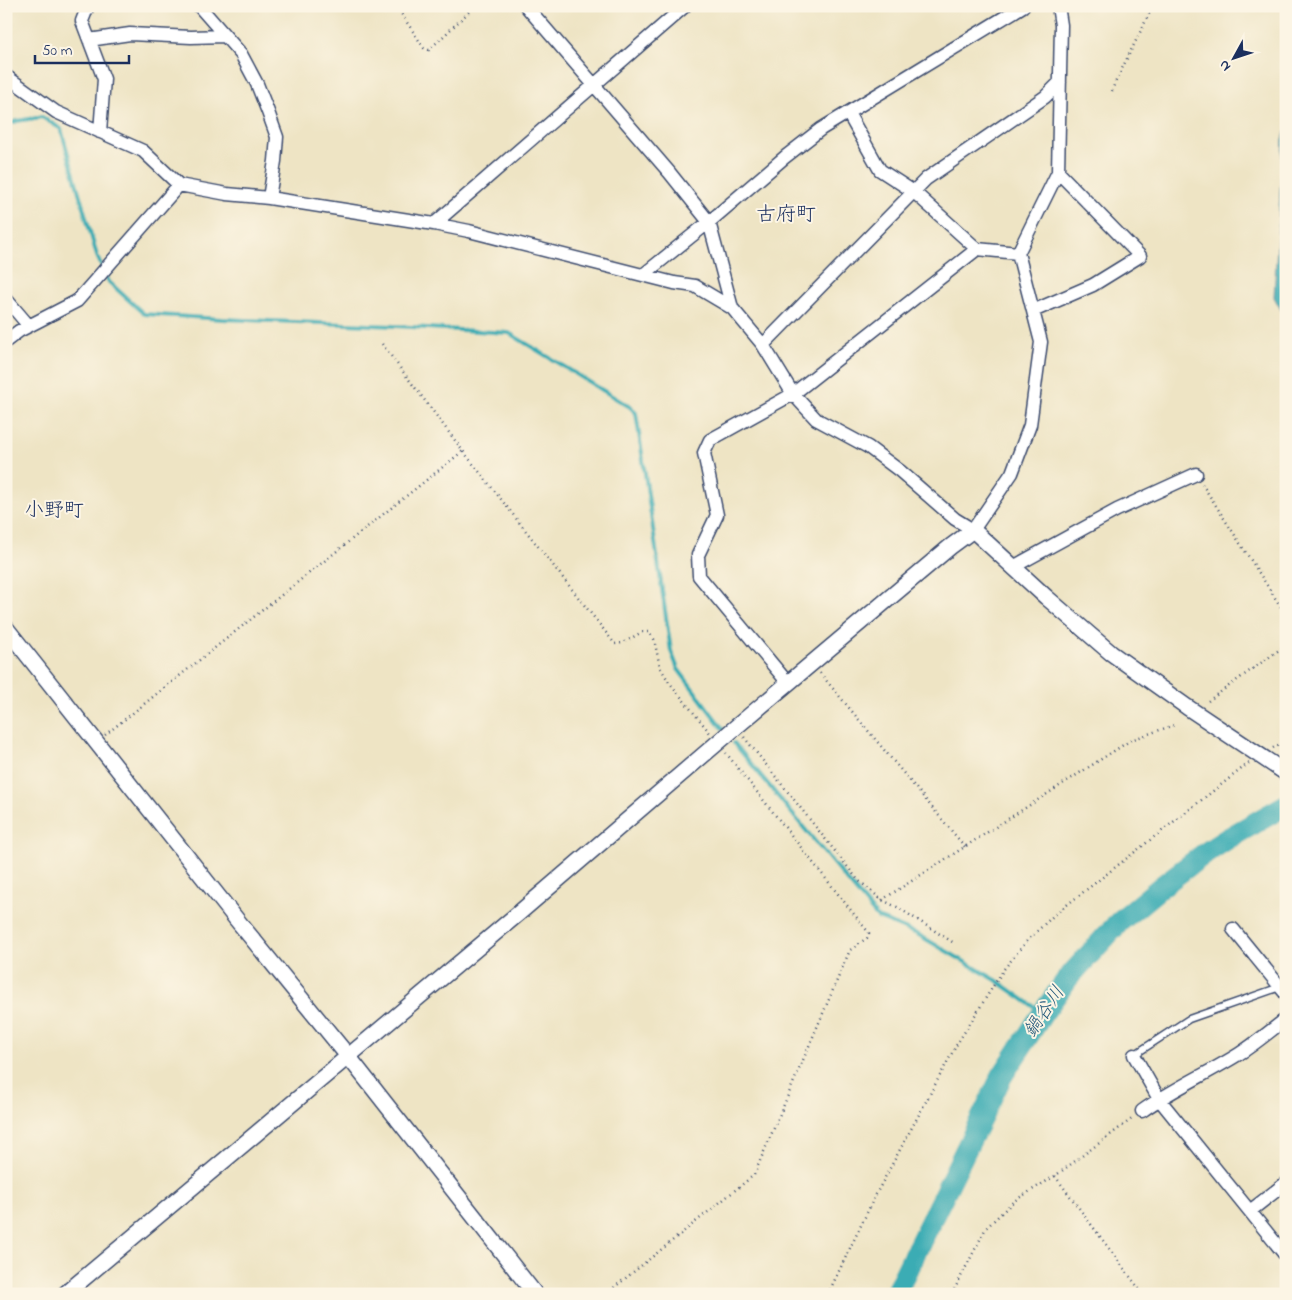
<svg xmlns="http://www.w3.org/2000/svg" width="1292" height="1300" font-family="'Indie Flower','Klee One',sans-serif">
	<rect width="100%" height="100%" fill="#fcf5e5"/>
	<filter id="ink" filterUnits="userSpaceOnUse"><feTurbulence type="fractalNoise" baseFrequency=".02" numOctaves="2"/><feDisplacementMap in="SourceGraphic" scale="10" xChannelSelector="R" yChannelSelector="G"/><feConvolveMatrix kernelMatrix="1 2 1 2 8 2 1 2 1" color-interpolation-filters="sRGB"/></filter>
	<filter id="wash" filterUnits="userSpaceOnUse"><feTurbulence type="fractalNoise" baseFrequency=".0096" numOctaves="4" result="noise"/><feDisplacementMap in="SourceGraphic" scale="20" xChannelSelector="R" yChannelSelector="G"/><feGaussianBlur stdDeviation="1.12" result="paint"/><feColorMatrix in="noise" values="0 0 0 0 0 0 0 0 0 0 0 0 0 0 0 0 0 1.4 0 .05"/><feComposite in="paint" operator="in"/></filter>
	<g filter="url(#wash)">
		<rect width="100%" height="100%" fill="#eee4c4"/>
		<path fill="#3aacb4" stroke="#2a6e89" d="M1286 130V319L1274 297 1283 139Z"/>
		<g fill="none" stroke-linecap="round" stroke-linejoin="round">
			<path stroke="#3aacb4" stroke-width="4" d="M6 125 17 121 42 117 61 129 97 256 109 282 144 314 222 319 395 326 509 333 630 407 636 413 671 651 678 669 723 729
				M734 743 878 918 917 934 996 980 1043 1013"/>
			<path stroke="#3aacb4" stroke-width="22" d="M895 1294 1002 1076 1043 1013 1068 978 1120 921 1162 886 1204 854 1227 839 1286 805"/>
		</g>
	</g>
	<g filter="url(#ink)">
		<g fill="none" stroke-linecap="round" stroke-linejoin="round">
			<defs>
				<path id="service" d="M1134 1055 1189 1019 1280 987"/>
				<path id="minor" d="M88 6 82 21 104 79 100 132
					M199 6 241 54 257 84 268 112 277 137 275 161 269 198
					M526 6 669 172 709 222 732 308
					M89 40 130 34 191 37 225 36
					M6 76 56 112 143 151 179 185 227 194 269 198 434 224 469 231 674 283 695 286 732 308 763 345 793 394 816 419 868 447 900 471 955 519 973 530 1012 473 1030 425 1041 342 1018 253 1058 172 1061 25 1058 6
					M848 113 880 170 914 192 977 249 1018 253
					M434 224 685 6
					M643 275 709 222 785 157 821 129 1023 6
					M6 299 29 326
					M1033 311 1093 285 1140 256 1058 172
					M6 341 19 331 77 301 179 185
					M763 345 926 179 1045 97 1060 82
					M1013 567 1117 510 1196 474
					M788 683 699 576 698 555 717 515 704 453 710 440 793 394 977 249
					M1233 929 1286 994
					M1134 1055 1159 1099 1286 1256
					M1142 1111C1173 1089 1207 1074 1239 1054 1255 1044 1270 1031 1286 1019
					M1250 1211 1286 1183"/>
				<path id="tertiary" d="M6 628 237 920 348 1056 535 1294
					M65 1294 519 913 736 727 950 547 973 530 1046 597 1111 653 1187 707 1286 773"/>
			</defs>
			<use href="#service" stroke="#3b4a6d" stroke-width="9"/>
			<use href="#minor" stroke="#3b4a6d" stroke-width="15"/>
			<use href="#tertiary" stroke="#3b4a6d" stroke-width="18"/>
			<path stroke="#3b4a6d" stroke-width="2.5" stroke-dasharray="1 4" stroke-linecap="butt" d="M396 6 424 48 429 50 475 6
				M1112 91 1114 85 1153 6
				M382 344 463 451 615 644 623 643 642 632H648L654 639 660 667 669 682 710 733
				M1202 484 1286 615
				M820 673 965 847
				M1208 701 1286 645
				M105 735 463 451
				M744 737 858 880 882 900 897 907 954 943
				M1273 748 1286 740
				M882 900 1131 740 1177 724
				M1055 1176 1143 1294
				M606 1294 754 1175 850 950 867 938 869 933 726 753
				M828 1294 875 1196 957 1044 1004 969 1027 941 1054 915 1249 763
				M952 1294 986 1228 1014 1201 1055 1176 1133 1118"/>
			<use href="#service" stroke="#fff" stroke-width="6"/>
			<use href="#minor" stroke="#fff" stroke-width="12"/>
			<use href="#tertiary" stroke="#fff" stroke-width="15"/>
		</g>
	</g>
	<g text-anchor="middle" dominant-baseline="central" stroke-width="4" stroke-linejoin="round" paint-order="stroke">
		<g font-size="19" font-style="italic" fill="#265b7c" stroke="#fcf5e5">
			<text transform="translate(1045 1012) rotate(-56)">鍋谷川</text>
		</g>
		<g font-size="20" fill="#1b2f5e" stroke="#fcf5e5">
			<text x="786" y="215">古府町</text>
			<text x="54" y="511">小野町</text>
		</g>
	</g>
	<rect width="1292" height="1300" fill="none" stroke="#fcf5e5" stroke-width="25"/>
	<g transform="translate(1234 58) rotate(230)" stroke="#fcf5e5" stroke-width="4" paint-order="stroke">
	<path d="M0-4L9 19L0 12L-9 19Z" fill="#1b2f5e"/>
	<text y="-8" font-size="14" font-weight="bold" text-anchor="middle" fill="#1b2f5e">N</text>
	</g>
	<path d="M35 55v8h94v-8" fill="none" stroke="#1b2f5e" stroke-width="2.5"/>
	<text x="42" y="55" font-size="15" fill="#1b2f5e" stroke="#fcf5e5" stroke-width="4" paint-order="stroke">50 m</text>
</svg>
